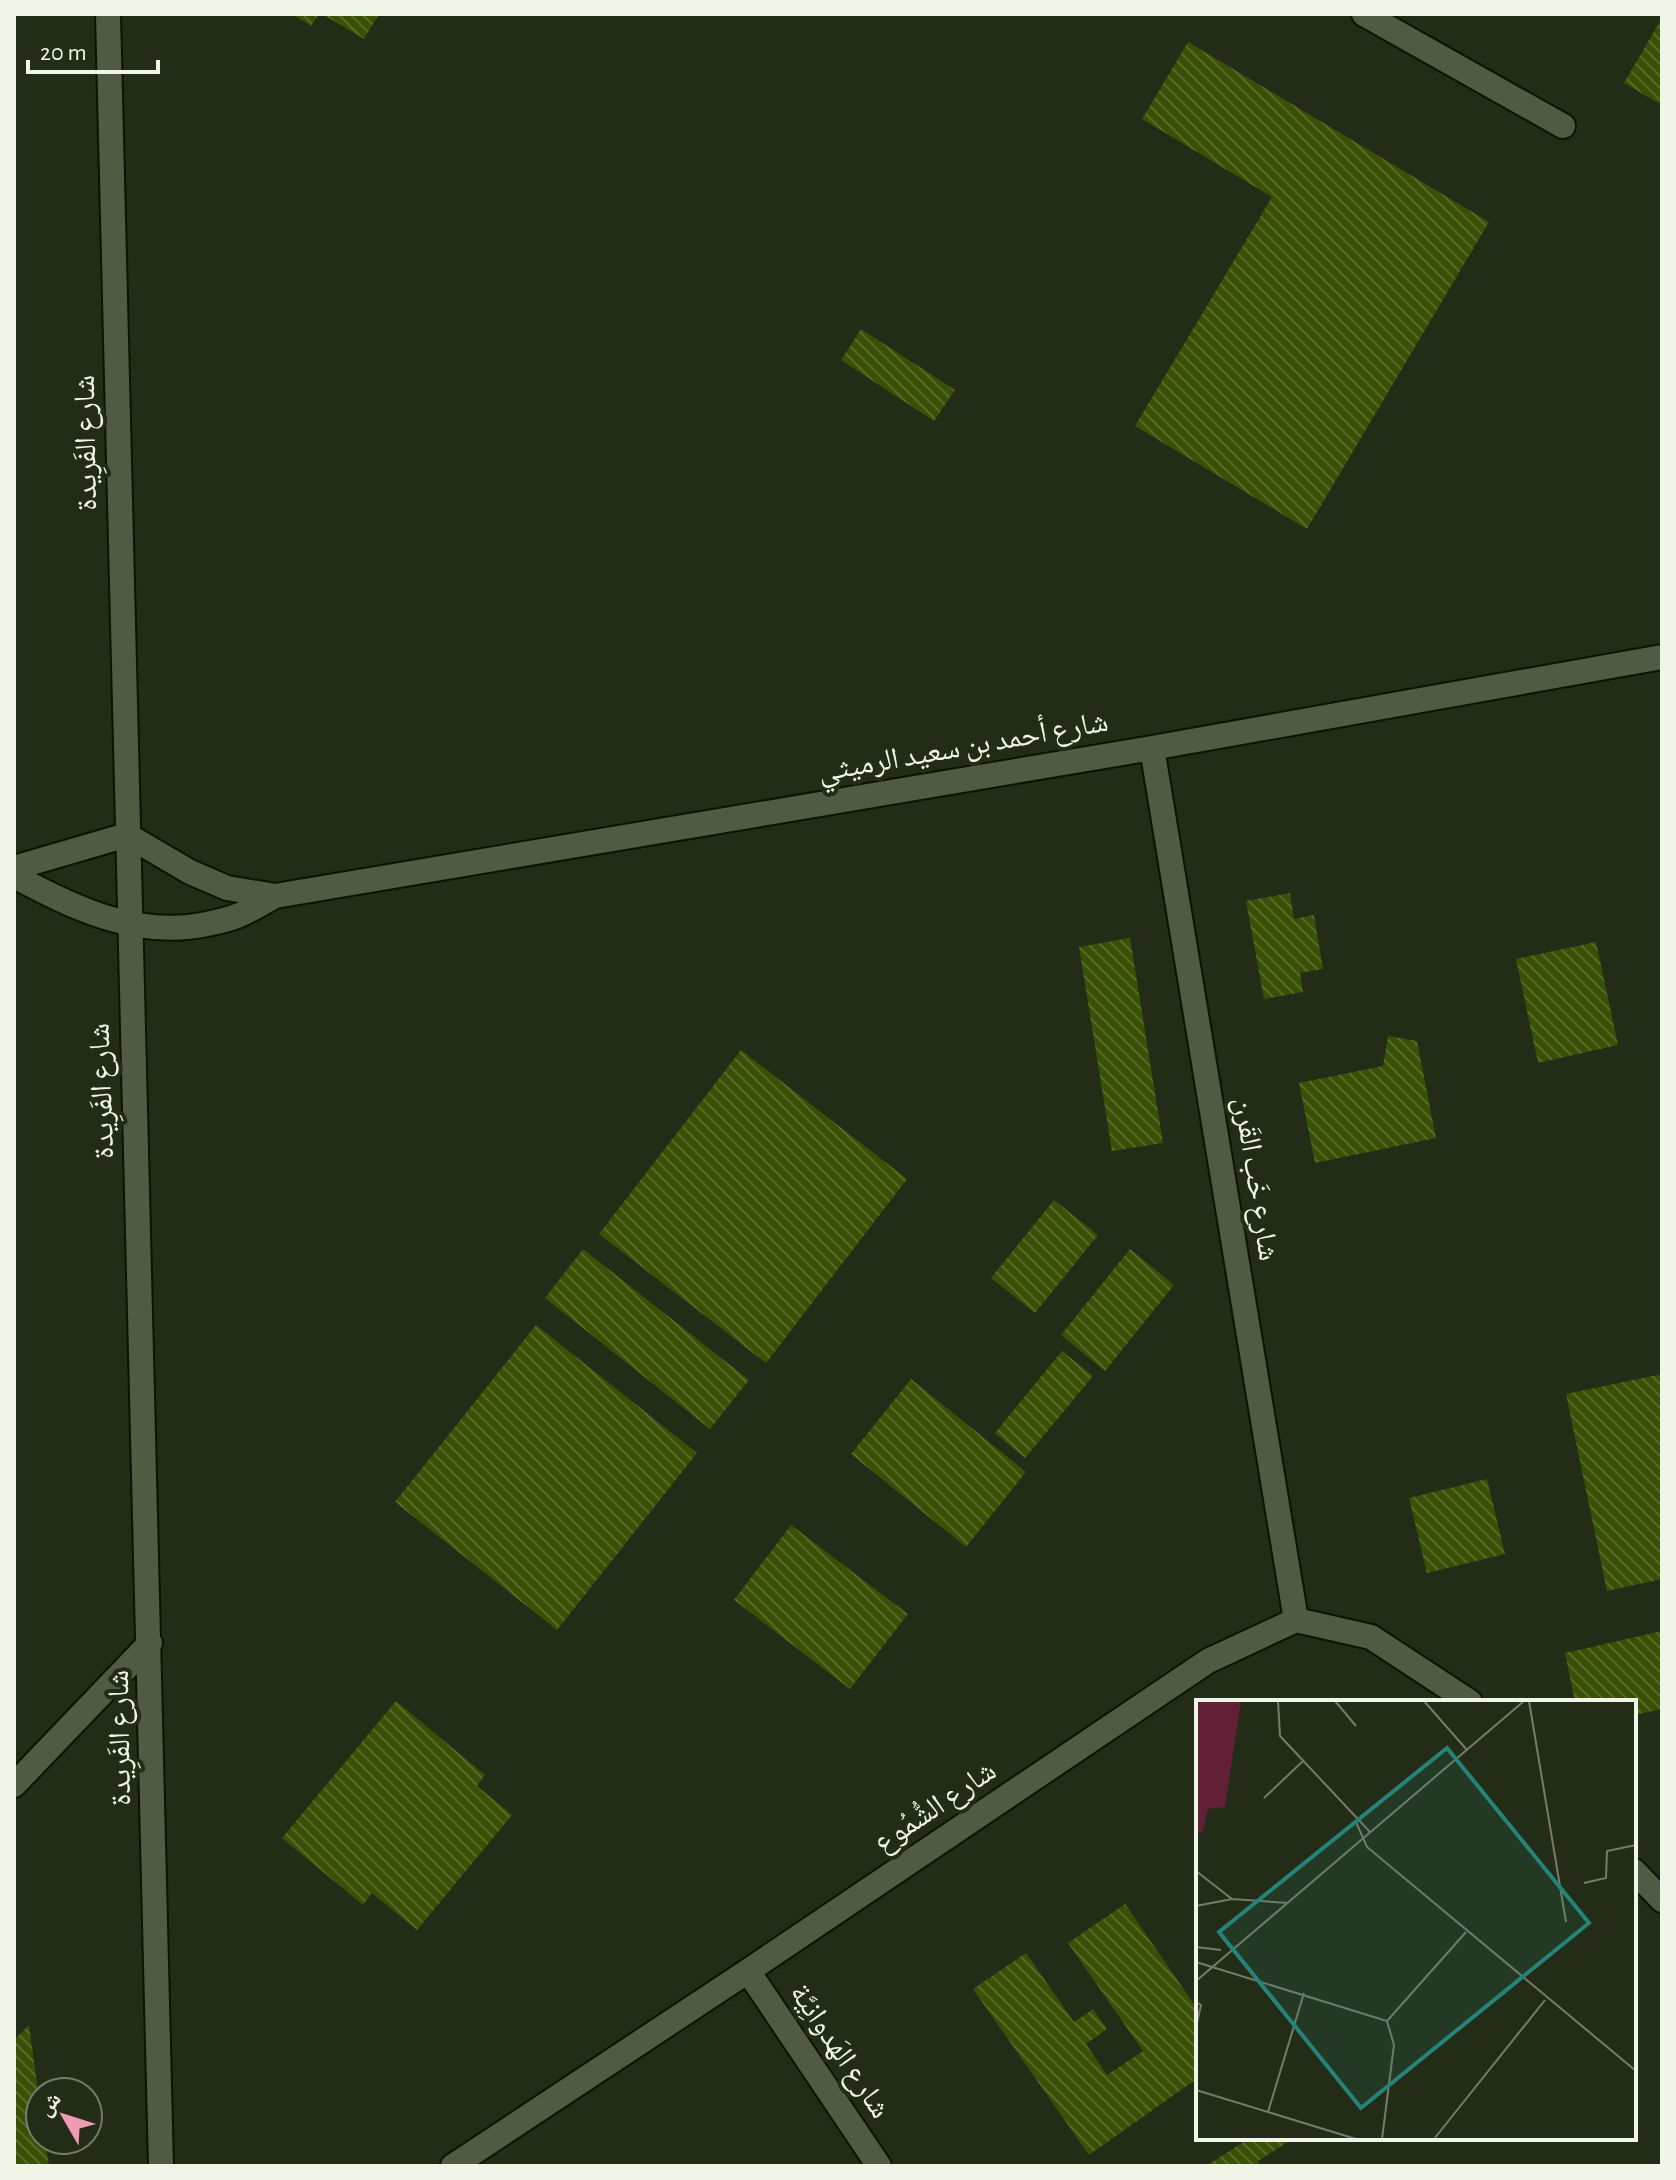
<svg xmlns="http://www.w3.org/2000/svg" width="1676" height="2180" font-family="'Alegreya Sans','Noto Naskh Arabic',sans-serif">
	<defs>
		<pattern id="building-back-hatch" width="6" height="6" patternUnits="userSpaceOnUse" patternTransform="scale(2)"><rect width="6" height="6" fill="#395005"/><path d="M-1 5l2 2M0 0l6 6M5-1l2 2" fill="none" stroke="#566a29"/></pattern>
	</defs>
	<rect width="100%" height="100%" fill="#232c16"/>
	<path fill="url(#building-back-hatch)" d="M292 14H319L311 26Z
		M322 14H379L364 39Z
		M1662 18V105L1624 83Z
		M1188 42 1489 222 1307 529 1135 426 1272 197 1142 119Z
		M861 329 955 390 934 421 841 360Z
		M1290 893 1294 919 1314 915 1323 969 1300 973 1303 992 1264 999 1246 901Z
		M1130 938 1163 1143 1112 1151 1079 947Z
		M1596 942 1618 1045 1538 1063 1516 959Z
		M1388 1036 1417 1041 1436 1138 1315 1163 1299 1083 1383 1066Z
		M741 1050 907 1179 766 1363 599 1234Z
		M1054 1200 1098 1235 1035 1313 991 1278Z
		M583 1249 749 1380 710 1429 545 1298Z
		M1130 1249 1174 1285 1105 1371 1061 1335Z
		M536 1325 697 1453 557 1630 395 1502Z
		M1062 1351 1093 1376 1025 1458 995 1433Z
		M1662 1374V1579L1607 1591 1566 1394Z
		M911 1379 1026 1472 966 1547 851 1454Z
		M1487 1479 1505 1554 1427 1573 1409 1498Z
		M791 1525 908 1614 850 1689 734 1600Z
		M1662 1631V1709L1634 1715V1702H1575L1565 1653Z
		M396 1701 485 1775 477 1786 512 1815 417 1930 372 1893 363 1905 282 1838Z
		M1125 1904 1198 2010V2078L1089 2155 973 1989 1026 1953 1074 2022 1093 2009 1107 2029 1086 2044 1107 2075 1143 2051 1068 1943Z
		M29 2025 40 2106V2140H45L49 2166H14V2040Z
		M1243 2138H1294L1258 2161 1261 2166H1206L1245 2141Z"/>
	<g fill="none" stroke-linecap="round" stroke-linejoin="round">
		<defs>
			<path id="street" d="M108 14 161 2166
				M1364 14 1563 126
				M1152 748 1296 1620
				M127 835 190 872 227 888 275 896
				M14 868 127 835
				M14 876C74 908 137 939 207 924 216 922 227 920 237 916 250 911 262 903 275 896L1152 748 1662 657
				M14 1785 150 1643
				M1634 1871 1662 1900
				M748 1971 879 2166
				M453 2166 748 1971 1208 1661 1296 1620 1371 1637 1470 1702"/>
		</defs>
		<use href="#street" stroke="#0c1402" stroke-width="28"/>
		<use href="#street" stroke="#515b43" stroke-width="24"/>
	</g>
	<g text-anchor="middle" dominant-baseline="central" stroke-width="8" stroke-linejoin="round" paint-order="stroke">
		<g font-size="30" fill="#eff5e7" stroke="#232c16">
			<text transform="translate(86 443) rotate(-91)">شارع الفَرِيدة</text>
			<text transform="translate(963 747) rotate(-10)">شارع أحمد بن سعيد الرميثي</text>
			<text transform="translate(102 1091) rotate(-92)">شارع الفَرِيدة</text>
			<text transform="translate(1256 1179) rotate(81)">شارع خَب القَرن</text>
			<text transform="translate(120 1738) rotate(-91)">شارع الفَرِيدة</text>
			<text transform="translate(935 1807) rotate(-34)">شارع الشُّمُوع</text>
			<text transform="translate(840 2051) rotate(56)">شارع الهَدوانِيَّة</text>
		</g>
	</g>
	<g transform="translate(1196 1700)">
		<rect width="440" height="440" fill="#232c16"/>
		<path d="M0 1H45L29 107 12 109 6 133 0 132Z" fill="#612036"/>
		<path fill="none" stroke="#757c6a" stroke-width="2" d="M82 1 84 36 174 132M139 1 160 26M228 1 271 50M333 1 370 222M68 98 107 61M160 122 171 147 440 371M0 171 36 199M388 183 410 178 411 151 440 145M0 206 36 199 92 203M0 247 25 250M0 262 191 321 198 345 186 439M0 281 328 1M0 302 5 305 0 327M191 321 270 232M0 390 160 439M72 412 108 293M238 439 349 300"/>
		<path fill="#25837a" fill-opacity="0.15" stroke="#25837a" stroke-width="4" d="M251 48 393 223 165 408 23 232Z"/>
		<rect width="440" height="440" fill="none" stroke="#eff5e7" stroke-width="4"/>
	</g>
	<rect width="1676" height="2180" fill="none" stroke="#eff5e7" stroke-width="32"/>
	<g transform="translate(64 2116) rotate(309)"><circle r="38" fill="#232c16" stroke="#757c6a" stroke-width="2"/>
	<path d="M0-6L14 30L0 20L-14 30Z" fill="#f19ab1"/>
	<text y="-12" font-size="22" font-weight="bold" text-anchor="middle" fill="#eff5e7">ش</text>
	</g>
	<path d="M28 60v12h130v-12" fill="none" stroke="#eff5e7" stroke-width="4"/>
	<text x="40" y="60" font-size="24" fill="#eff5e7" stroke="#232c16" stroke-width="6" paint-order="stroke">20 m</text>
</svg>
